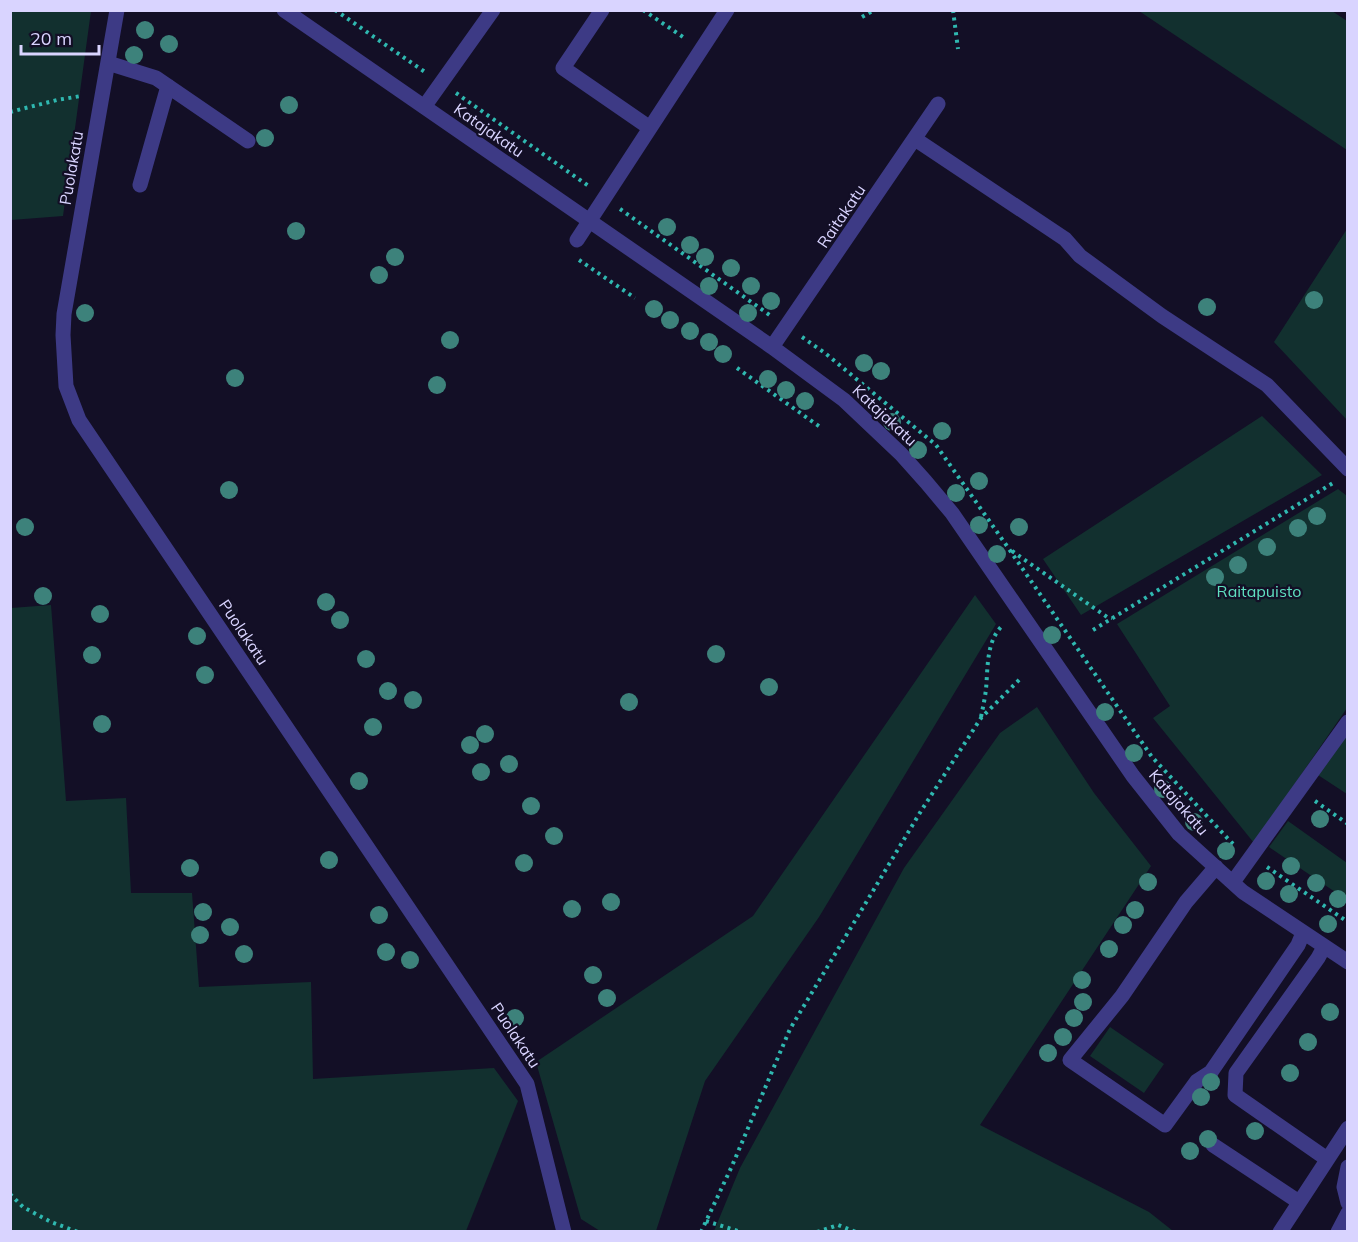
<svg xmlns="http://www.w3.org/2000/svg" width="1358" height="1242" font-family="Mulish,sans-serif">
	<rect width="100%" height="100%" fill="#130f26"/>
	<path fill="#12302f" d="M11 10 91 11 63 216 11 220Z
		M1139 11H1332L1347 21V150Z
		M1347 229V420L1274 342Z
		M1262 416 1322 475 1081 615 1043 559Z
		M1338 489 1347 496V708L1254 843 1153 718 1170 706 1117 624Z
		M975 595 996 624 819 917 705 1081 656 1231H600L581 1219 536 1062 753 916Z
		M51 605 66 801 126 798 131 893H192L199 987 311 982 313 1079 494 1068 518 1101 466 1231H11V608Z
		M1037 707 1094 793 1151 866 980 1125 1149 1212 1173 1231H714L740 1168 904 868 1000 733Z
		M1347 732V794L1318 775Z
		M1288 821 1347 863V892L1344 898 1269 847Z
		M1110 1027 1164 1064 1144 1093 1090 1056Z"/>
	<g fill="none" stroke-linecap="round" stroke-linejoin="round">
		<path stroke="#2fb8b0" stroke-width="4" stroke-dasharray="3 4.5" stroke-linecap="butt" d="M335 10 425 72
			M643 10 686 39
			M953 10 958 49
			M862 17 874 10
			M456 93 590 187
			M10 112 57 100 81 96
			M620 209 771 316
			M579 260 635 298
			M802 337 825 353 936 445 1009 549 1152 757 1231 842 1236 846
			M737 368 820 427
			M1012 551 1107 617 1112 618
			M1093 630 1333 483
			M981 717C983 707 985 698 986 689 988 668 986 642 1002 626
			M1315 801 1348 824
			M1267 867 1348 922
			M10 1194 23 1207 51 1222 78 1232
			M706 1221 741 1232
			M701 1232 732 1166 790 1029 921 811 981 718 1020 679
			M817 1232 838 1225 856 1232"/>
		<path stroke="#3d3a85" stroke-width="15" d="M117 10 64 314 63 335 66 386 79 420 527 1084 564 1232
			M284 10 772 347 844 400 901 454 926 482 952 513 1133 776 1179 834 1243 892 1348 962
			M602 10 563 68 650 128
			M108 63 156 78 248 141
			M424 107 493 10
			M915 139 1065 239 1080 256 1162 316 1267 385 1348 469
			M140 185 168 86
			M577 240 727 10
			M772 347 938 104
			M1216 867 1186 902 1122 996 1070 1060 1165 1125 1197 1081 1211 1072 1298 945 1303 933
			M1233 882 1348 722
			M1324 947 1318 958 1236 1073 1235 1095 1327 1159
			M1213 1145 1299 1202
			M1348 1167 1344 1187 1348 1203
			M1280 1232 1348 1128
			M1338 1232 1348 1213"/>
	</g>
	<g fill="#3d827b">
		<circle cx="145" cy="30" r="9"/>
		<circle cx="169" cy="44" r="9"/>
		<circle cx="134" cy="55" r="9"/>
		<circle cx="289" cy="105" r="9"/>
		<circle cx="265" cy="138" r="9"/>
		<circle cx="667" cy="227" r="9"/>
		<circle cx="296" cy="231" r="9"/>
		<circle cx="690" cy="245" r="9"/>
		<circle cx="395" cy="257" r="9"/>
		<circle cx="705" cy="257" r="9"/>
		<circle cx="731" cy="268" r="9"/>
		<circle cx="379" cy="275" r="9"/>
		<circle cx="709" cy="286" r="9"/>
		<circle cx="751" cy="286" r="9"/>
		<circle cx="1314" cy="300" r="9"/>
		<circle cx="771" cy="301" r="9"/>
		<circle cx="1207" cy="307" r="9"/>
		<circle cx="654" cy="309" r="9"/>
		<circle cx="85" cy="313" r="9"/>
		<circle cx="748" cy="313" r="9"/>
		<circle cx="670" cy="320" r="9"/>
		<circle cx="690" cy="331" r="9"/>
		<circle cx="450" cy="340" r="9"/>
		<circle cx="709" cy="342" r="9"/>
		<circle cx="723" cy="354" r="9"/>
		<circle cx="864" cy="363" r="9"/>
		<circle cx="881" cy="371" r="9"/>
		<circle cx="235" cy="378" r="9"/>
		<circle cx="768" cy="379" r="9"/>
		<circle cx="437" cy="385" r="9"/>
		<circle cx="786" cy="390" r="9"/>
		<circle cx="805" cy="401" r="9"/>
		<circle cx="892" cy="422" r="9"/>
		<circle cx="942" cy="431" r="9"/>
		<circle cx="918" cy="450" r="9"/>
		<circle cx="979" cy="481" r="9"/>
		<circle cx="229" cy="490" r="9"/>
		<circle cx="956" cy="493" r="9"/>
		<circle cx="1317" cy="516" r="9"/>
		<circle cx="979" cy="525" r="9"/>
		<circle cx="25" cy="527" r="9"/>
		<circle cx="1019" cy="527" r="9"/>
		<circle cx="1298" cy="528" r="9"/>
		<circle cx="1267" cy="547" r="9"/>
		<circle cx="997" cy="554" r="9"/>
		<circle cx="1238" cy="565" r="9"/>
		<circle cx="1215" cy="577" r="9"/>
		<circle cx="43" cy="596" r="9"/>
		<circle cx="326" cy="602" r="9"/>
		<circle cx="100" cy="614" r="9"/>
		<circle cx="340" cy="620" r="9"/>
		<circle cx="1052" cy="635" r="9"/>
		<circle cx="197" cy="636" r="9"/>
		<circle cx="716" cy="654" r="9"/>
		<circle cx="92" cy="655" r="9"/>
		<circle cx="366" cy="659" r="9"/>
		<circle cx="205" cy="675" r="9"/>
		<circle cx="769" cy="687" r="9"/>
		<circle cx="388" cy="691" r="9"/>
		<circle cx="413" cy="700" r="9"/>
		<circle cx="629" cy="702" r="9"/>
		<circle cx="1105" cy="712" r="9"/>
		<circle cx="102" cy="724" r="9"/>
		<circle cx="373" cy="727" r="9"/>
		<circle cx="485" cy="734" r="9"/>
		<circle cx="470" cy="745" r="9"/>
		<circle cx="1134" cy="753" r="9"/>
		<circle cx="509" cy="764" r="9"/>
		<circle cx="481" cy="772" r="9"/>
		<circle cx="359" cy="781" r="9"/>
		<circle cx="1163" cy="789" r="9"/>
		<circle cx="531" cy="806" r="9"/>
		<circle cx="1320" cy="819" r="9"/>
		<circle cx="1194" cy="822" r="9"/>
		<circle cx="554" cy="836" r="9"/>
		<circle cx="1226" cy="851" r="9"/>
		<circle cx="329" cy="860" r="9"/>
		<circle cx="524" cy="863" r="9"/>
		<circle cx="1291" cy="866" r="9"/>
		<circle cx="190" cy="868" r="9"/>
		<circle cx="1266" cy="881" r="9"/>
		<circle cx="1148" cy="882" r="9"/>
		<circle cx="1316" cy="883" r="9"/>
		<circle cx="1289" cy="894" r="9"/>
		<circle cx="1338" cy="899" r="9"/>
		<circle cx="611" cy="902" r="9"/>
		<circle cx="572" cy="909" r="9"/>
		<circle cx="1135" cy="910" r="9"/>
		<circle cx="203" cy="912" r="9"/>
		<circle cx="379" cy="915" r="9"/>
		<circle cx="1328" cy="924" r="9"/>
		<circle cx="1123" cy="925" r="9"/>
		<circle cx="230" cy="927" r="9"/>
		<circle cx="200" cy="935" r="9"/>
		<circle cx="1109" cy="949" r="9"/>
		<circle cx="386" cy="952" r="9"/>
		<circle cx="244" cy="954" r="9"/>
		<circle cx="410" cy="960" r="9"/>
		<circle cx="593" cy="975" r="9"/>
		<circle cx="1082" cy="980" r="9"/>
		<circle cx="607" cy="998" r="9"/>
		<circle cx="1083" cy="1002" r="9"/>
		<circle cx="1330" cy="1012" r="9"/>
		<circle cx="515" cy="1018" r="9"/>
		<circle cx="1074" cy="1018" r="9"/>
		<circle cx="1063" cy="1037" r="9"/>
		<circle cx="1308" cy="1042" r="9"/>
		<circle cx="1048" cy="1053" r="9"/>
		<circle cx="1290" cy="1073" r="9"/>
		<circle cx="1211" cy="1082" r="9"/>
		<circle cx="1201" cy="1097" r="9"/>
		<circle cx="1255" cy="1131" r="9"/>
		<circle cx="1208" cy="1139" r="9"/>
		<circle cx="1190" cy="1151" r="9"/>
	</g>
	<g text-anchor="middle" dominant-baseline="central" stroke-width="4.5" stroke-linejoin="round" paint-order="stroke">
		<g font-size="16" fill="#d9d4ff" stroke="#130f26">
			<text transform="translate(489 130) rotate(35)">Katajakatu</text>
			<text transform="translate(71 168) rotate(-80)">Puolakatu</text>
			<text transform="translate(841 216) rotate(-56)">Raitakatu</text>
			<text transform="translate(885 415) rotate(43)">Katajakatu</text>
			<text transform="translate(244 632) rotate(56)">Puolakatu</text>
			<text transform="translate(1179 802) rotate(49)">Katajakatu</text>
			<text transform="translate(516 1035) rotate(56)">Puolakatu</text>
		</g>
		<g font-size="16" fill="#5fe0c0" stroke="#130f26">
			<text x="1259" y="591">Raitapuisto</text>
		</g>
	</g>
	<rect width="1358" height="1242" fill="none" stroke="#d9d4ff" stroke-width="24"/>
	<path d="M21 45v9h78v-9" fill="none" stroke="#d9d4ff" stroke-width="3"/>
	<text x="30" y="45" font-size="18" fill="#d9d4ff" stroke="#130f26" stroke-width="4.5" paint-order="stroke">20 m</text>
</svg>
